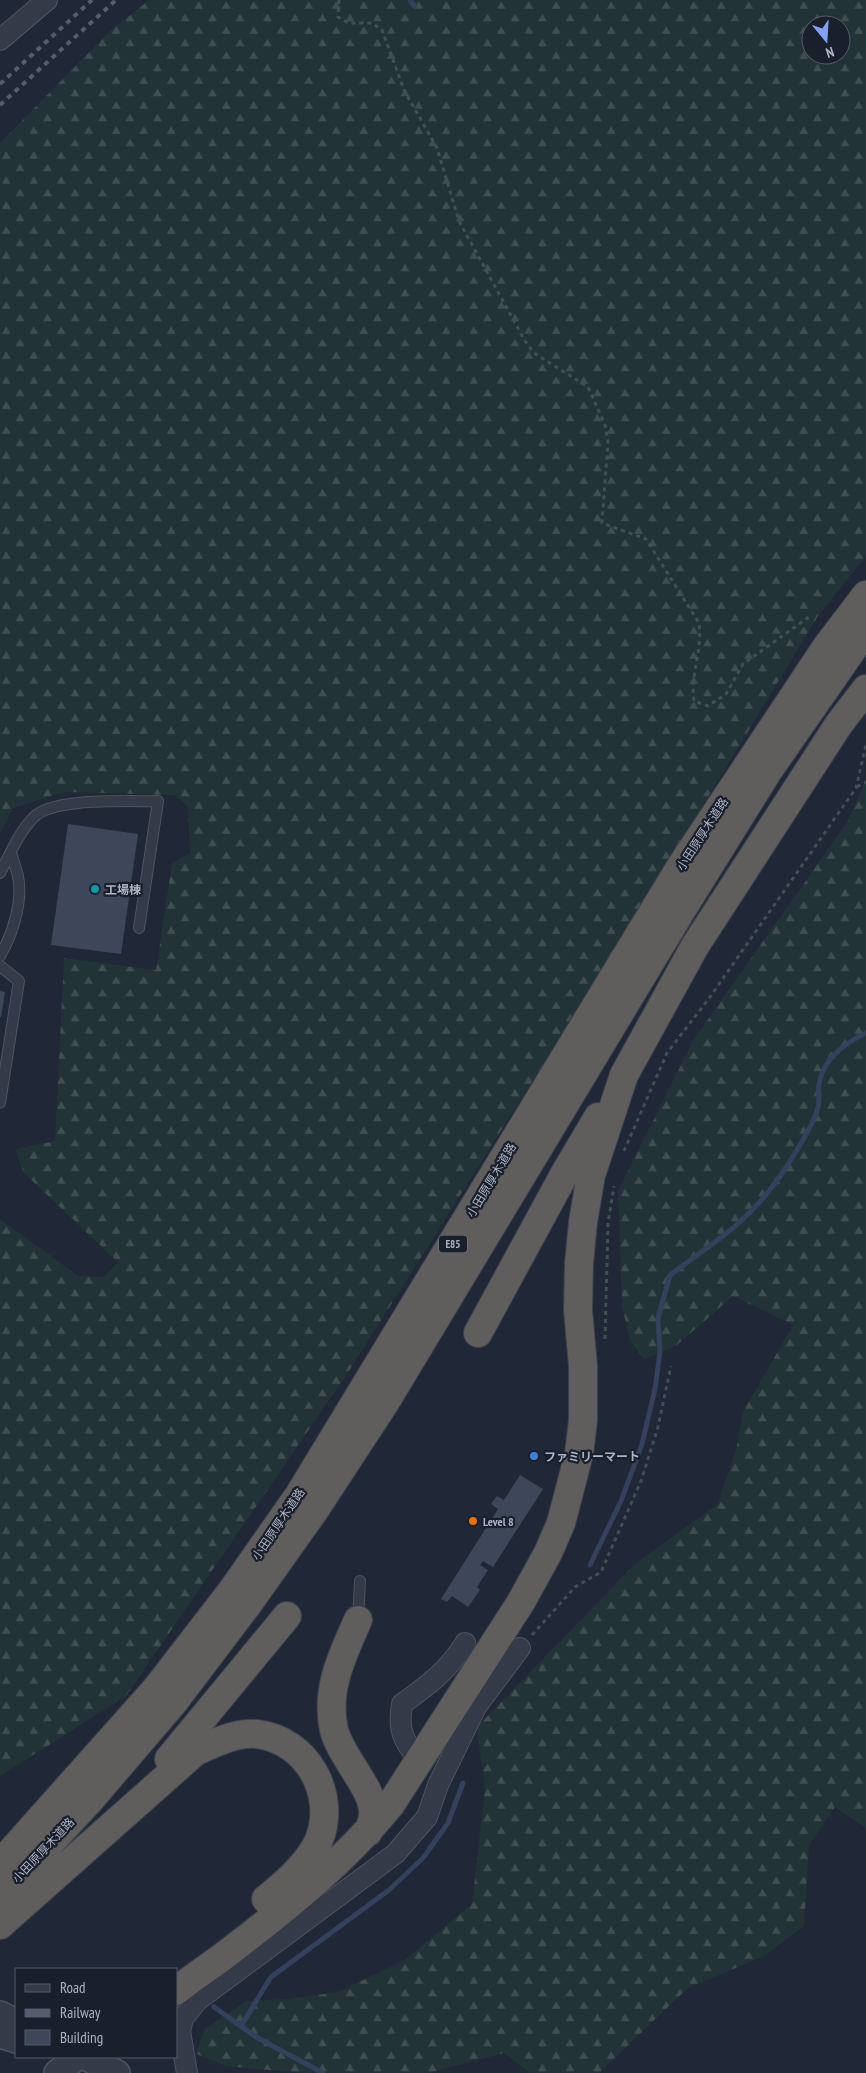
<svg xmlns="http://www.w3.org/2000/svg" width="866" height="2073" font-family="'PT Sans Narrow','Noto Sans JP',sans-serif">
	<defs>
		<pattern id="forest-firs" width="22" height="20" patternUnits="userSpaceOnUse" patternTransform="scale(1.25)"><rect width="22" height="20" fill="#223337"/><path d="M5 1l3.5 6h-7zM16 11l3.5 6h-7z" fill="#404e52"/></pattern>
	</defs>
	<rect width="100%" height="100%" fill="#202736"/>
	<path fill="url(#forest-firs)" fill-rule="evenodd" d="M149 0H866V556L818 616 611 957 349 1371 126 1696 0 1776V1219L78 1276 104 1277 118 1262 24 1173 15 1149 55 1141 64 958 156 970 172 863 190 853 188 807 175 795 65 792 13 808 0 833V143L109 32ZM811 25H841V55H811Z
		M866 779V1828L835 1807 809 1845 804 1926 764 1956 688 1988 599 2073H530L504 2053 428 2073H301L226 2066 196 2054 205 2029 247 2001 288 1999 338 1992 405 1960 472 1904 485 1789 477 1727 635 1564 718 1504 737 1446 742 1414 793 1325 733 1296 677 1345 644 1359 630 1340 622 1306 618 1191 694 1039 848 821Z"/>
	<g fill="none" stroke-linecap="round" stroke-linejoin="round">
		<path stroke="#34415d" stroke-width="5" d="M410 0 414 6
			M590 1565 621 1501 642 1444 655 1389 660 1352 658 1318 670 1275C709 1246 746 1224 775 1183 787 1167 814 1125 818 1107 820 1100 818 1091 819 1084 823 1059 845 1043 866 1033
			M214 2007 256 2037 323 2073
			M241 2026 271 1977 389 1890 423 1858 448 1823 463 1783"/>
	</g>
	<path fill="#3e4759" d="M68 824 138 834 121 954 51 945Z
		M0 991 5 992 1 1017H0Z
		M520 1475 543 1489 493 1567 483 1561 480 1565 488 1570 477 1587 480 1590 468 1607 452 1596 447 1602 441 1599 498 1509 491 1504 497 1496 504 1500Z"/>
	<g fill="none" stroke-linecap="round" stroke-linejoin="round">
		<defs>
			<path id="service" d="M0 873C10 854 19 832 34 817 53 797 130 802 158 801L139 928
				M0 956C13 934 23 901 18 876 16 868 13 860 11 853
				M0 966 19 981 0 1103
				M358 1620 360 1581"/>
			<path id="minor" d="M0 40 47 0
				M412 1751C400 1735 399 1723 402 1704 427 1686 449 1670 465 1643
				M187 2073 180 2031 183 2018 198 2000 395 1854 427 1817 438 1785 476 1707 520 1648"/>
			<path id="tertiary" d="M0 2014 16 2022
				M0 2035 16 2040
				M85 2057 117 2073
				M57 2073 77 2057"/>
			<path id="trunk" d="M478 1333 565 1173 598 1117
				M358 1620C342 1656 325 1690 334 1730 341 1757 371 1786 373 1810 374 1817 371 1825 368 1832
				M169 1759 287 1616
				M0 1864 156 1689 231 1592 299 1495 681 866 827 646 866 595
				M0 1897 90 1800 173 1703 248 1604 314 1511 386 1401 681 911 768 771 866 630
				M0 1925 195 1752C214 1743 236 1732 257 1734 307 1740 337 1794 319 1840 309 1863 285 1884 266 1899
				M176 1991C192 1978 209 1967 225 1955 284 1910 344 1862 391 1804L521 1602 548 1553 561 1523 579 1454 583 1420V1366L578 1310 579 1263 583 1222 591 1175 624 1075 695 946 839 724 866 689"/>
		</defs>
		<use href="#service" stroke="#4e5462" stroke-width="12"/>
		<use href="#minor" stroke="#4e5462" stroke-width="22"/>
		<use href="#tertiary" stroke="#4e5462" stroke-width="28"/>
		<use href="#trunk" stroke="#3b414e" stroke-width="30"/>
		<path stroke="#405055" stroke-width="3" stroke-dasharray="4 4" stroke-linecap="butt" d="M339 0 338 17 348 23H372L382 30 404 90 437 148 459 221 525 341 534 353 588 387 605 425 608 442 602 523 646 539 699 623C703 649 690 674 694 701L708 706 726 694 743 664 809 617
			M857 787 866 782
			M624 1151 667 1053 710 997 856 788 866 745
			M605 1339 608 1223 614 1186
			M532 1635 575 1587 601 1572 641 1481 658 1427 671 1366"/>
		<use href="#service" stroke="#343a47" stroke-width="10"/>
		<use href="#minor" stroke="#343a47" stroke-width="20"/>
		<use href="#tertiary" stroke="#343a47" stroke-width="25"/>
		<use href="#trunk" stroke="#5f5e5c" stroke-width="28"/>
		<path stroke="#555d6e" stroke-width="4" stroke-dasharray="5 5" stroke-linecap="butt" d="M0 84 92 0
			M0 105 116 0"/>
	</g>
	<circle fill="#0f9aa8" stroke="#191f2b" stroke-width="2" cx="95" cy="889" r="5"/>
	<circle fill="#3f7fe0" stroke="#191f2b" stroke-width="2" cx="534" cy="1456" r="5"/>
	<circle fill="#e8710a" stroke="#191f2b" stroke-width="2" cx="473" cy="1521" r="5"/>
	<g text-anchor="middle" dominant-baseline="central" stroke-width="4.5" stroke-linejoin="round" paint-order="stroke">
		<rect fill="#191f2b" stroke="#818796" stroke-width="1" x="439" y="1235.5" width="28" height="17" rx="4"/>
		<g font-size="11" font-weight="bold" fill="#aeb4c4">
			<text x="453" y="1244">E85</text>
		</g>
		<g font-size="12" fill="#aeb4c4" stroke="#191f2b">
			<text transform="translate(702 834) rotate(-57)">小田原厚木道路</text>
			<text transform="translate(491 1180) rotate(-59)">小田原厚木道路</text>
			<text transform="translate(278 1524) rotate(-56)">小田原厚木道路</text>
			<text transform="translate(43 1850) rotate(-47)">小田原厚木道路</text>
		</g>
		<g font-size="12" font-weight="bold" fill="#aeb4c4" stroke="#191f2b" text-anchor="start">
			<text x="105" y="889">工場棟</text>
			<text x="544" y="1456">ファミリーマート</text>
			<text x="483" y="1521">Level 8</text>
		</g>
	</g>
	<rect x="15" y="1968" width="162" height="90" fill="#191f2b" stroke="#555b68"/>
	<rect x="25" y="1984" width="25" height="8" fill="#343a47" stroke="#555b68"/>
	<text x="60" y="1993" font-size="15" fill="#aeb4c4">Road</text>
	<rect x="25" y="2009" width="25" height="8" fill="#555d6e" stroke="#555b68"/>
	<text x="60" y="2018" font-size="15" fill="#aeb4c4">Railway</text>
	<rect x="25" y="2030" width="25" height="15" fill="#3e4759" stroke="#555b68"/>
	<text x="60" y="2043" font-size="15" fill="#aeb4c4">Building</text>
	<g transform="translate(826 40) rotate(162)"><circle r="24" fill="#191f2b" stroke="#555b68"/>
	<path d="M0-4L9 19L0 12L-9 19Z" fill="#82a3f5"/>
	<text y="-8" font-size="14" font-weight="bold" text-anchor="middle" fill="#aeb4c4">N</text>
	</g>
</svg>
